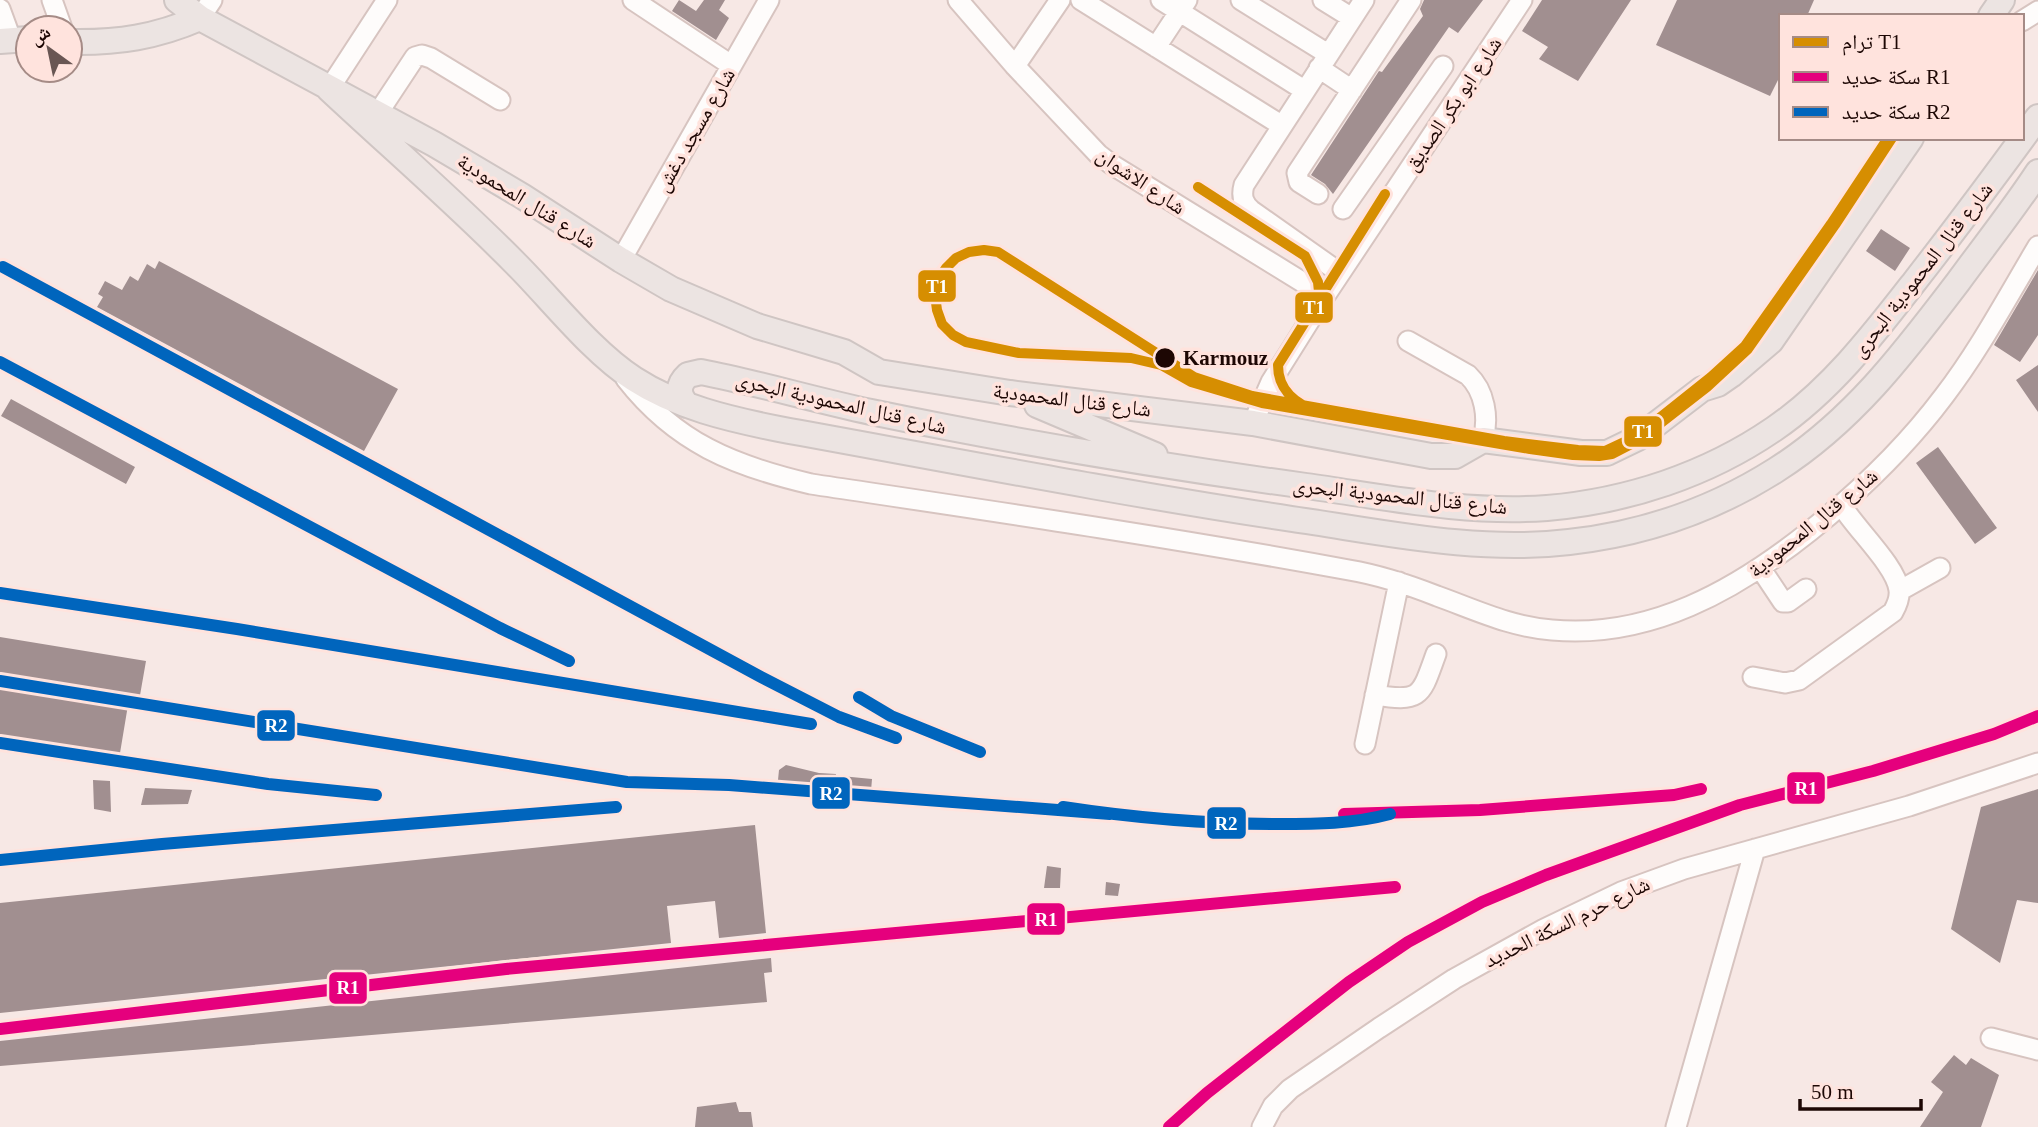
<svg xmlns="http://www.w3.org/2000/svg" width="2038" height="1127" font-family="'Times New Roman','Noto Naskh Arabic',serif">
	<rect width="100%" height="100%" fill="#f7e8e5"/>
	<path fill="#a18f90" d="M679 0 696 11 704 0H725L719 10 729 18 716 40 672 11Z
		M1424 0H1483L1458 33 1449 27 1333 194 1325 184 1311 175 1379 71 1382 72 1423 16 1420 9Z
		M1542 0H1631L1578 81 1539 59 1548 47 1522 31Z
		M1677 0H1814L1807 16H1781V74L1770 96 1656 45Z
		M1881 229 1910 248 1895 271 1866 251Z
		M159 261 398 389 364 451 97 307 103 297 98 294 105 281 122 290 130 276 138 281 147 264 155 269Z
		M2038 270V335L2020 362 1994 345Z
		M2038 365V412L2016 380Z
		M11 399 135 467 126 484 1 416Z
		M1938 447 1997 528 1975 544 1916 463Z
		M0 637 146 661 139 701 129 699 119 759 0 740Z
		M786 765 819 773 836 774 835 787H808L778 780 779 770Z
		M841 776 872 779 871 791 839 788Z
		M93 780 110 781 111 812 94 809Z
		M145 788 192 790 188 804 141 805Z
		M2038 789V903L2017 900 2000 963 1951 929 1981 807Z
		M755 825 766 933 719 938 715 901 667 906 671 943 0 1013V903Z
		M1047 866 1061 868 1060 888H1044Z
		M1106 882 1120 884 1118 896 1105 895Z
		M771 958 772 972 764 973 767 1002 0 1066V1041Z
		M1954 1055 1966 1065 1971 1058 1999 1075 1981 1127H1920L1943 1092 1931 1082Z
		M736 1102 739 1112H751L753 1127H695L697 1107Z"/>
	<g fill="none" stroke-linecap="round" stroke-linejoin="round">
		<defs>
			<path id="minor" d="M52 0 62 28
				M633 0 731 65
				M958 0 1015 66 1098 154 1111 164 1325 296
				M1081 0 1281 125
				M1161 0 1304 90
				M1241 0 1328 54
				M1323 0 1352 18
				M0 9 11 39
				M200 18 212 0
				M2022 21 2038 11
				M1156 47 1187 0
				M1015 66 1060 0
				M1319 68 1352 90
				M329 89 387 0
				M378 113 415 57 422 55 431 58 500 100
				M1318 194 1299 182 1297 173 1411 0
				M1343 209 1443 66
				M621 260 769 0
				M1340 273 1252 211C1243 204 1241 196 1244 185L1364 0
				M1408 341 1468 375C1485 391 1489 418 1483 440
				M626 379C676 443 734 466 811 484 991 511 1170 537 1349 570 1379 575 1409 585 1437 596 1476 610 1511 627 1552 630 1650 639 1736 590 1810 531 1860 491 1905 448 1944 396 1980 349 2008 296 2038 246
				M1253 423 1271 382 1325 296 1522 0
				M1761 569 1783 602H1788L1806 589
				M1899 591 1940 568
				M1753 677 1785 683 1799 680 1893 612C1897 605 1900 598 1899 590 1896 566 1856 529 1842 506
				M1375 695C1422 703 1421 695 1436 654
				M1365 744 1399 582
				M1991 1038 2038 1050
				M1262 1127 1273 1106 1290 1089 1379 1028 1454 979 1544 929 1621 892 1684 869 1909 806 2038 763
				M1676 1127 1755 849"/>
			<path id="major" d="M177 0 200 18 434 144 522 196 621 260 671 289 757 326 844 352 879 372 1010 393 1253 423 1431 456H1455L1483 440 1581 453H1607L1638 438 1702 389 1718 384 1731 375 1771 341 1911 138
				M1991 16 2002 0
				M0 41 28 39
				M70 42C118 43 156 37 200 18
				M329 89C391 147 456 203 516 264 551 299 592 352 634 379 677 407 729 419 779 429 950 460 1120 493 1292 519 1383 532 1477 553 1569 542 1642 534 1713 510 1776 470 1852 422 1904 353 1958 282 1985 245 2013 210 2038 172
				M687 405C677 394 678 384 688 375L701 372C758 383 814 400 871 412 1015 442 1160 466 1306 486 1385 497 1466 514 1547 508 1628 501 1707 475 1774 429 1831 390 1873 335 1915 281 1957 227 1998 172 2038 117
				M1037 405 1155 455"/>
		</defs>
		<use href="#minor" stroke="#d7c4c0" stroke-width="23"/>
		<use href="#major" stroke="#cfc5c3" stroke-width="28"/>
		<use href="#minor" stroke="#fefcfb" stroke-width="19"/>
		<use href="#major" stroke="#ece4e2" stroke-width="24"/>
		<defs>
			<path id="rail-1" d="M1344 814 1480 810 1674 795 1701 789
				M0 1029 506 969 1395 887
				M1169 1127 1207 1093 1349 982 1408 942 1482 902 1546 875 1740 805 1873 771 1994 734 2038 716"/>
			<path id="rail-2" d="M3 267 761 677 839 717 896 738
				M0 362 500 628 569 661
				M0 593 237 629 811 724
				M0 681 627 782 729 785 1110 814
				M859 697 891 716 980 752
				M0 743 268 784 376 795
				M1063 807C1135 818 1204 824 1277 824 1316 824 1353 824 1390 814
				M0 860 162 844 616 807"/>
		</defs>
		<use href="#rail-1" stroke="#ffe3dd" stroke-width="18"/>
		<use href="#rail-2" stroke="#ffe3dd" stroke-width="18"/>
		<use href="#rail-1" stroke="#e5007d" stroke-width="12"/>
		<use href="#rail-2" stroke="#0065bd" stroke-width="12"/>
		<defs>
			<path id="tram-1" d="M1888 138 1831 224 1745 346 1711 377 1637 436 1605 451 1578 450 1504 441 1252 396 1194 377 998 252 984 250 969 252 956 258 946 268 938 280 935 295 937 310 942 324 953 335 966 342 1019 353 1131 358 1161 365 1191 382 1262 403 1530 449 1573 455 1599 456 1612 454 1639 440 1707 387 1748 349 1835 225 1892 138
				M1198 187 1305 256 1318 282 1319 292 1313 305
				M1318 412C1296 404 1278 391 1278 365L1385 194"/>
		</defs>
		<use href="#tram-1" stroke="#ffe3dd" stroke-width="16"/>
		<use href="#tram-1" stroke="#d68e01" stroke-width="10"/>
	</g>
	<circle fill="#1d0704" stroke="#ffe3dd" stroke-width="2.5" cx="1165" cy="358" r="11"/>
	<g text-anchor="middle" dominant-baseline="central" stroke-width="7" stroke-linejoin="round" paint-order="stroke">
		<g font-size="21" fill="#1d0704" stroke="#ffe3dd">
			<text transform="translate(1453 104) rotate(-56)">شارع ابو بكر الصديق</text>
			<text transform="translate(695 130) rotate(-60)">شارع مسجد دغش</text>
			<text transform="translate(1141 181) rotate(34)">شارع الاشوان</text>
			<text transform="translate(527 201) rotate(32)">شارع قنال المحمودية</text>
			<text transform="translate(1922 270) rotate(-52)">شارع قنال المحمودية البحرى</text>
			<text transform="translate(1072 400) rotate(7)">شارع قنال المحمودية</text>
			<text transform="translate(841 403) rotate(13)">شارع قنال المحمودية البحرى</text>
			<text transform="translate(1400 496) rotate(6)">شارع قنال المحمودية البحرى</text>
			<text transform="translate(1813 523) rotate(-39)">شارع قنال المحمودية</text>
			<text transform="translate(1567 922) rotate(-26)">شارع حرم السكة الحديد</text>
		</g>
		<g font-size="21" font-weight="bold" fill="#1d0704" stroke="#ffe3dd" text-anchor="start">
			<text x="1183" y="358">Karmouz</text>
		</g>
	</g>
	<g stroke="#ffe3dd" stroke-width="2.5">
		<rect x="917" y="269" width="40" height="34" rx="7" fill="#d68e01"/>
		<rect x="1294" y="291" width="40" height="33" rx="7" fill="#d68e01"/>
		<rect x="1623" y="415" width="40" height="33" rx="7" fill="#d68e01"/>
		<rect x="256" y="709" width="40" height="33" rx="7" fill="#0065bd"/>
		<rect x="1786" y="771" width="40" height="34" rx="7" fill="#e5007d"/>
		<rect x="811" y="776" width="40" height="34" rx="7" fill="#0065bd"/>
		<rect x="1206" y="806" width="41" height="34" rx="7" fill="#0065bd"/>
		<rect x="1026" y="902" width="40" height="34" rx="7" fill="#e5007d"/>
		<rect x="328" y="971" width="40" height="34" rx="7" fill="#e5007d"/>
	</g>
	<g font-size="19" text-anchor="middle" font-weight="bold" fill="#fff">
		<text x="937" y="293">T1</text>
		<text x="1314" y="314">T1</text>
		<text x="1643" y="438">T1</text>
		<text x="276" y="732">R2</text>
		<text x="1806" y="795">R1</text>
		<text x="831" y="800">R2</text>
		<text x="1226" y="830">R2</text>
		<text x="1046" y="926">R1</text>
		<text x="348" y="994">R1</text>
	</g>
	<rect x="1779" y="14" width="245" height="126" fill="#ffe3dd" stroke="#a58b86" stroke-width="2"/>
	<rect x="1793" y="37" width="35" height="10" fill="#d68e01" stroke="#a58b86" stroke-width="2"/>
	<text x="1842" y="49" font-size="21" fill="#1d0704">ترام T1</text>
	<rect x="1793" y="72" width="35" height="10" fill="#e5007d" stroke="#a58b86" stroke-width="2"/>
	<text x="1842" y="84" font-size="21" fill="#1d0704">سكة حديد R1</text>
	<rect x="1793" y="107" width="35" height="10" fill="#0065bd" stroke="#a58b86" stroke-width="2"/>
	<text x="1842" y="119" font-size="21" fill="#1d0704">سكة حديد R2</text>
	<g transform="translate(49 49) rotate(327)"><circle r="33" fill="#ffe3dd" stroke="#a58b86" stroke-width="2"/>
	<path d="M0-5L12 26L0 18L-12 26Z" fill="#695653"/>
	<text y="-10" font-size="19" font-weight="bold" text-anchor="middle" fill="#1d0704">ش</text>
	</g>
	<path d="M1800 1099v10h121v-10" fill="none" stroke="#1d0704" stroke-width="3.5"/>
	<text x="1811" y="1099" font-size="21" fill="#1d0704" stroke="#ffe3dd" stroke-width="5" paint-order="stroke">50 m</text>
</svg>
